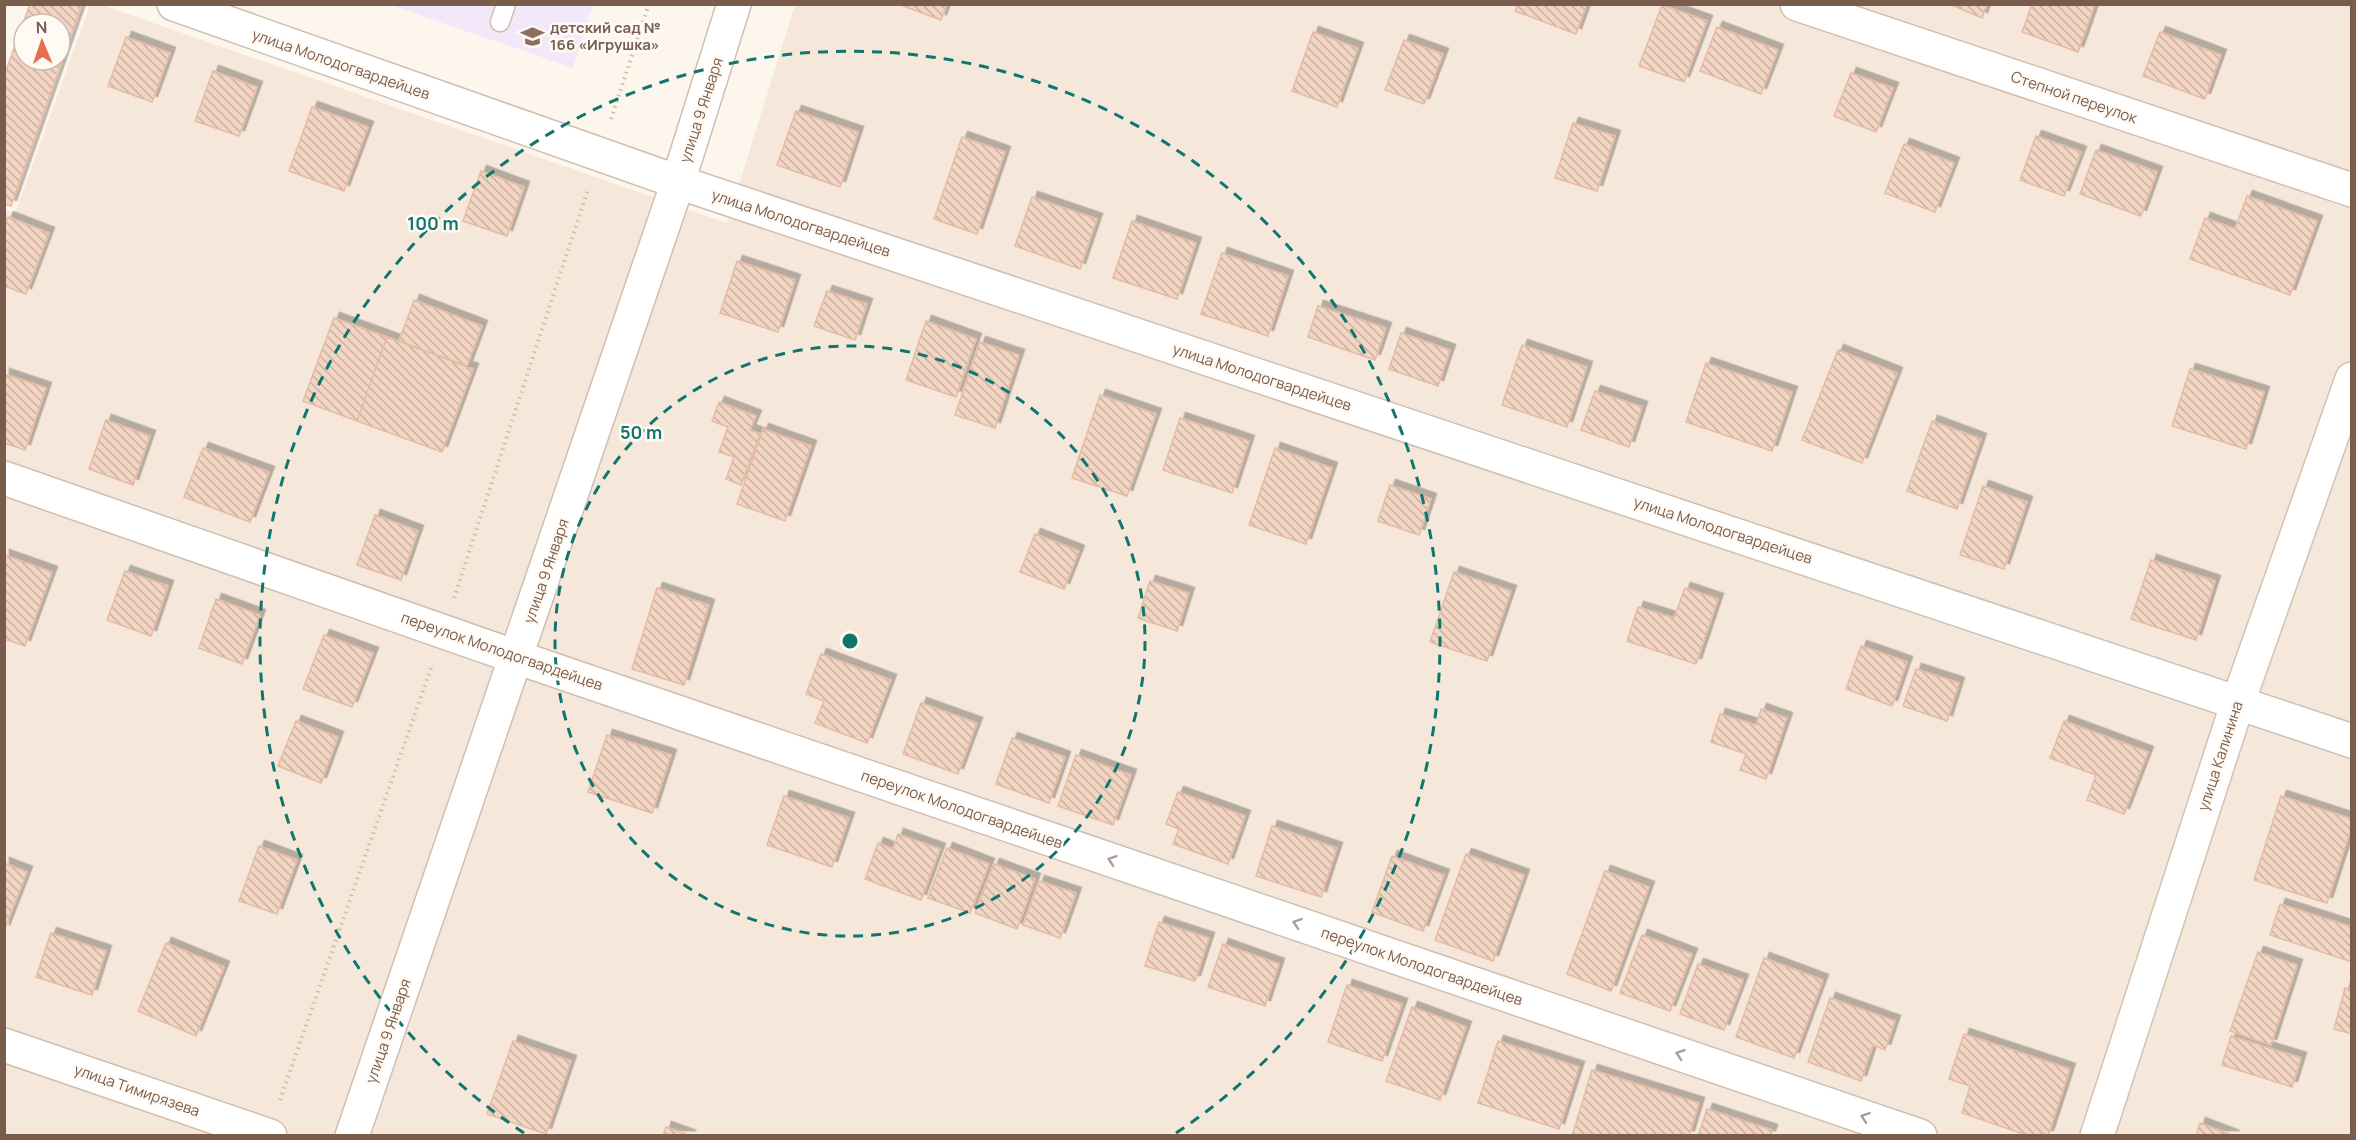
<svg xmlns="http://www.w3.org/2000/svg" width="2356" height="1140" font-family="Manrope,sans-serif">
	<defs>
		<pattern id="building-back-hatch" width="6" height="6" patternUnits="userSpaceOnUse" patternTransform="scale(1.5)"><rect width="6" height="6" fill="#f3d5c3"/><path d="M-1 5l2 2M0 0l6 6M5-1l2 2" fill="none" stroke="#cab0a1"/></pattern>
		<filter id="shadow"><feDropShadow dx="5.5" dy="-5.5" stdDeviation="0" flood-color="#0004"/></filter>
	</defs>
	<rect width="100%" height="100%" fill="#fdf6ec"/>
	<path fill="#f5e8da" d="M90 5H102L727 223 795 5H2351V1135H5L4 209 15 213Z"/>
	<path fill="#f3e8fa" d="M390 5H593L573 68Z"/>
	<path fill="url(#building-back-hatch)" stroke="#e6bba3" stroke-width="1.5" fill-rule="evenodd" filter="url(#shadow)" d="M30 4H82L11 206 4 204V76ZM24 24H60V60H24Z
		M898 4H947L941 20Z
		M1518 4H1587L1576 34 1515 11Z
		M1949 4H1987L1982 18Z
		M2032 4H2087L2094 7 2078 52 2022 32Z
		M1662 5 1707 21 1684 82 1639 66Z
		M1717 27 1778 50 1761 94 1700 71Z
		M1313 32 1358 48 1337 107 1292 91Z
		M2160 32 2221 55 2205 99 2143 76Z
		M126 37 170 53 152 102 108 86Z
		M1404 40 1443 54 1424 104 1385 90Z
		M213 71 257 87 239 136 195 121Z
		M1851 73 1893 88 1876 132 1834 116Z
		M312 107 368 127 344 191 289 171Z
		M796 111 858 132 840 187 777 165Z
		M1573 123 1615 136 1597 191 1555 178Z
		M2036 136 2081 152 2064 196 2020 180Z
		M962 137 1005 152 977 234 934 219Z
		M1904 144 1954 163 1935 212 1885 193Z
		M2096 150 2157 172 2141 216 2080 194Z
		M481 171 524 187 507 236 463 221Z
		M2247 196 2317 221 2290 295 2190 259 2205 218 2235 229Z
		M1032 197 1097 219 1080 269 1015 246Z
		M8 217 49 233 26 294 4 286V227Z
		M1132 221 1196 243 1177 299 1113 278Z
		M1222 253 1288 276 1268 336 1201 314Z
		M737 261 795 280 778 332 720 313Z
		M827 291 867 304 855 340 814 326Z
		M414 300 482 326 467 366 399 341Z
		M1318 306 1386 328 1375 360 1308 337Z
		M334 318 387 337 357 421 303 401Z
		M926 321 976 339 956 397 906 380Z
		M1401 333 1450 350 1438 386 1389 369Z
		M387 337 473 369 442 452 357 421Z
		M980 342 1019 355 995 428 955 415Z
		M1522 345 1587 367 1567 427 1502 405Z
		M1838 350 1897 373 1862 463 1802 440Z
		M1706 363 1792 392 1772 451 1686 422Z
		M2190 369 2264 392 2246 449 2172 426Z
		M4 374 46 388 25 450 4 443Z
		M1595 391 1642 407 1629 447 1581 430Z
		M1100 395 1156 414 1127 496 1072 478Z
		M719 402 756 416 750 430 760 434 741 485 726 479 734 457 719 452 728 427 712 421Z
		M1180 418 1249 441 1232 493 1163 470Z
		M106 420 150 436 133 485 89 469Z
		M1932 421 1981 439 1957 509 1907 491Z
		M763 429 811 446 785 521 737 504Z
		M203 448 269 472 250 522 184 497Z
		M1275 448 1332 468 1306 544 1249 525Z
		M1390 485 1431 499 1419 535 1378 521Z
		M1983 486 2027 502 2004 569 1960 555Z
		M375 515 418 531 401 580 357 565Z
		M1035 534 1079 551 1064 589 1020 572Z
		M4 555 52 572 25 646 4 639Z
		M2151 560 2215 581 2196 640 2131 619Z
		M125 571 168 586 151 636 107 620Z
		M1454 572 1511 591 1487 661 1430 642Z
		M1150 581 1189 593 1177 631 1138 618Z
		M657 588 709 605 684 685 632 669Z
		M1685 588 1718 599 1696 664 1627 641 1638 607 1674 618Z
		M216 599 260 615 242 664 199 648Z
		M324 635 373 653 352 707 303 689Z
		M1861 646 1907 662 1892 706 1846 689Z
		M821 654 891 680 867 743 815 723 824 701 806 694Z
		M1916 669 1959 683 1947 721 1903 706Z
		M921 703 977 723 958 774 903 754Z
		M1761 709 1787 718 1766 779 1740 770 1746 754 1711 742 1720 714 1756 725Z
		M296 721 338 737 321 783 278 766Z
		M2064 721 2148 752 2124 814 2087 800 2096 775 2050 758Z
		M607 735 671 755 652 813 588 792Z
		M1012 738 1065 757 1049 803 996 784Z
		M1076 755 1131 775 1113 825 1058 806Z
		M1178 792 1245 816 1228 864 1173 844 1179 829 1166 824Z
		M784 796 849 818 832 867 767 845Z
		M2281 796 2352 819V826L2327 903 2254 880Z
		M1272 826 1337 848 1321 897 1256 876Z
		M898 834 940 849 921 900 865 879 878 843 893 849Z
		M259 846 297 860 277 914 239 901Z
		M947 848 989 864 970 913 928 898Z
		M1466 854 1524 875 1493 961 1435 940Z
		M1392 856 1444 875 1423 931 1372 912Z
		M4 863 27 872 4 931Z
		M994 864 1035 879 1017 929 975 913Z
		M1605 871 1649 887 1611 991 1567 974Z
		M1039 881 1076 893 1060 938 1023 925Z
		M2280 904 2352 927V962L2270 935Z
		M1159 922 1209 938 1195 981 1145 966Z
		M51 933 106 951 92 995 36 977Z
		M1642 935 1692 954 1670 1011 1620 993Z
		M166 943 224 967 196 1036 138 1011Z
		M1223 944 1279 964 1265 1006 1208 987Z
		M2258 952 2297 965 2271 1045 2230 1031Z
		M1764 958 1823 980 1794 1058 1736 1037Z
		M1698 964 1743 980 1724 1030 1680 1014Z
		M1347 985 1402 1004 1382 1061 1328 1042Z
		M2345 988 2352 990V1034L2334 1029Z
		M1830 998 1895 1021 1885 1050 1873 1045 1861 1081 1808 1062Z
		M1412 1007 1466 1027 1440 1100 1386 1081Z
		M1964 1034 2070 1069 2048 1136H2029L1962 1113 1970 1086 1949 1079Z
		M2231 1036 2301 1058 2292 1087 2222 1065Z
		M513 1041 571 1061 546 1134 487 1114Z
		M1498 1041 1579 1067 1559 1129 1478 1103Z
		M1592 1070 1699 1103 1689 1136H1572Z
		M1707 1109 1772 1130 1770 1136H1698Z
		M2200 1123 2234 1136H2196Z
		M666 1127 691 1136H663Z"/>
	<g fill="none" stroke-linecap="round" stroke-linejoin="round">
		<defs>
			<path id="lane" d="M500 22 506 4"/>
			<path id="street" d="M174 4 678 182 2352 741
				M1797 4 2352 190
				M4 478 516 657 1920 1136
				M4 1045 270 1136
				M352 1136 678 182 734 4"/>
			<path id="secondary" d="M2097 1136 2238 702 2352 379"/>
		</defs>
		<use href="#lane" stroke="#d1beb0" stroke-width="21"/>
		<use href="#street" stroke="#d1beb0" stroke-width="36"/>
		<use href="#secondary" stroke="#d6c0b0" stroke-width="36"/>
		<path stroke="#d9b8a5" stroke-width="4" stroke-dasharray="1.5 4.5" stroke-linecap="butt" d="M611 119 649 4
			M454 598 588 189
			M280 1100 432 665"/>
		<use href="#lane" stroke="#fff" stroke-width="18"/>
		<use href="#street" stroke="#fff" stroke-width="33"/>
		<use href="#secondary" stroke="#fff" stroke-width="33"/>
	</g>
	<defs><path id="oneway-chevron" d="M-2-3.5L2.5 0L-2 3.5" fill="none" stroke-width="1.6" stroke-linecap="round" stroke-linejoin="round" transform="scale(1.5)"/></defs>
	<g stroke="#af9d94">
		<use href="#oneway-chevron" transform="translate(1112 860) rotate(-161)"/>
		<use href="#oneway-chevron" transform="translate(1297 923) rotate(-161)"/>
		<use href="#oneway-chevron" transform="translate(1680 1054) rotate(-161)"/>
		<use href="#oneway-chevron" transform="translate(1865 1117) rotate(-161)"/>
	</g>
	<g fill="none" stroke="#0f766e" stroke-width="3" stroke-dasharray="10 8">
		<circle cx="850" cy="641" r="295"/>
		<path d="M524 1133A590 590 0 1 1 1176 1133"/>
	</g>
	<defs>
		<symbol id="school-bare" viewBox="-9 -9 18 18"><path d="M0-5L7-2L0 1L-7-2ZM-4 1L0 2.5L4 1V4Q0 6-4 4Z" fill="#8d6e63" stroke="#fffaf3" stroke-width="2.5" paint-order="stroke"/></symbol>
	</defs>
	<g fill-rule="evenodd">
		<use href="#school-bare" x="516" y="20" width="33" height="33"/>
	</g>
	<g text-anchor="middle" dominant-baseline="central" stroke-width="5" stroke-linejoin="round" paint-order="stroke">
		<g font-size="15" font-weight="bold" fill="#785e54" stroke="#fffaf3" text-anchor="start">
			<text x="550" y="27">детский сад №<tspan x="550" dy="17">166 «Игрушка»</tspan></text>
		</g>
		<g font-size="15" fill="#7a5c4d" stroke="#fffaf3">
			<text transform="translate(341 64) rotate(19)">улица Молодогвардейцев</text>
			<text transform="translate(2074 97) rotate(19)">Степной переулок</text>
			<text transform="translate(701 110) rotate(-72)">улица 9 Января</text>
			<text transform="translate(801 223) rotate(18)">улица Молодогвардейцев</text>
			<text transform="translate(1262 377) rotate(18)">улица Молодогвардейцев</text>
			<text transform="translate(1723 530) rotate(18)">улица Молодогвардейцев</text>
			<text transform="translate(546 571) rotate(-71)">улица 9 Января</text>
			<text transform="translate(502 651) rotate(19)">переулок Молодогвардейцев</text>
			<text transform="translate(2220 756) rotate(-72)">улица Калинина</text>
			<text transform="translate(962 809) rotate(19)">переулок Молодогвардейцев</text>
			<text transform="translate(1422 966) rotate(19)">переулок Молодогвардейцев</text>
			<text transform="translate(388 1031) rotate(-71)">улица 9 Января</text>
			<text transform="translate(137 1090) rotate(19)">улица Тимирязева</text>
		</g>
	</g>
	<circle cx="850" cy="641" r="9" fill="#0f766e" stroke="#fffaf3" stroke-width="3"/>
	<g font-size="18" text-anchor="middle" font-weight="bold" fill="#0f766e" stroke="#fffaf3" stroke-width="5" stroke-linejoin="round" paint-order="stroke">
		<text x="433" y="230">100 m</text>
		<text x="641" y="439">50 m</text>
	</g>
	<rect width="2356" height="1140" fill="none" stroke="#7a5c4d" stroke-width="12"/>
	<g transform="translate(42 42) rotate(358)"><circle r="28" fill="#fffaf3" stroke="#cabbb1" stroke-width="1.5"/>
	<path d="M0-4.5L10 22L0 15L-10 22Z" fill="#e76f51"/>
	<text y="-9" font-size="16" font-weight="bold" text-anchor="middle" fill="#7a5c4d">N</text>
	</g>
</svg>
